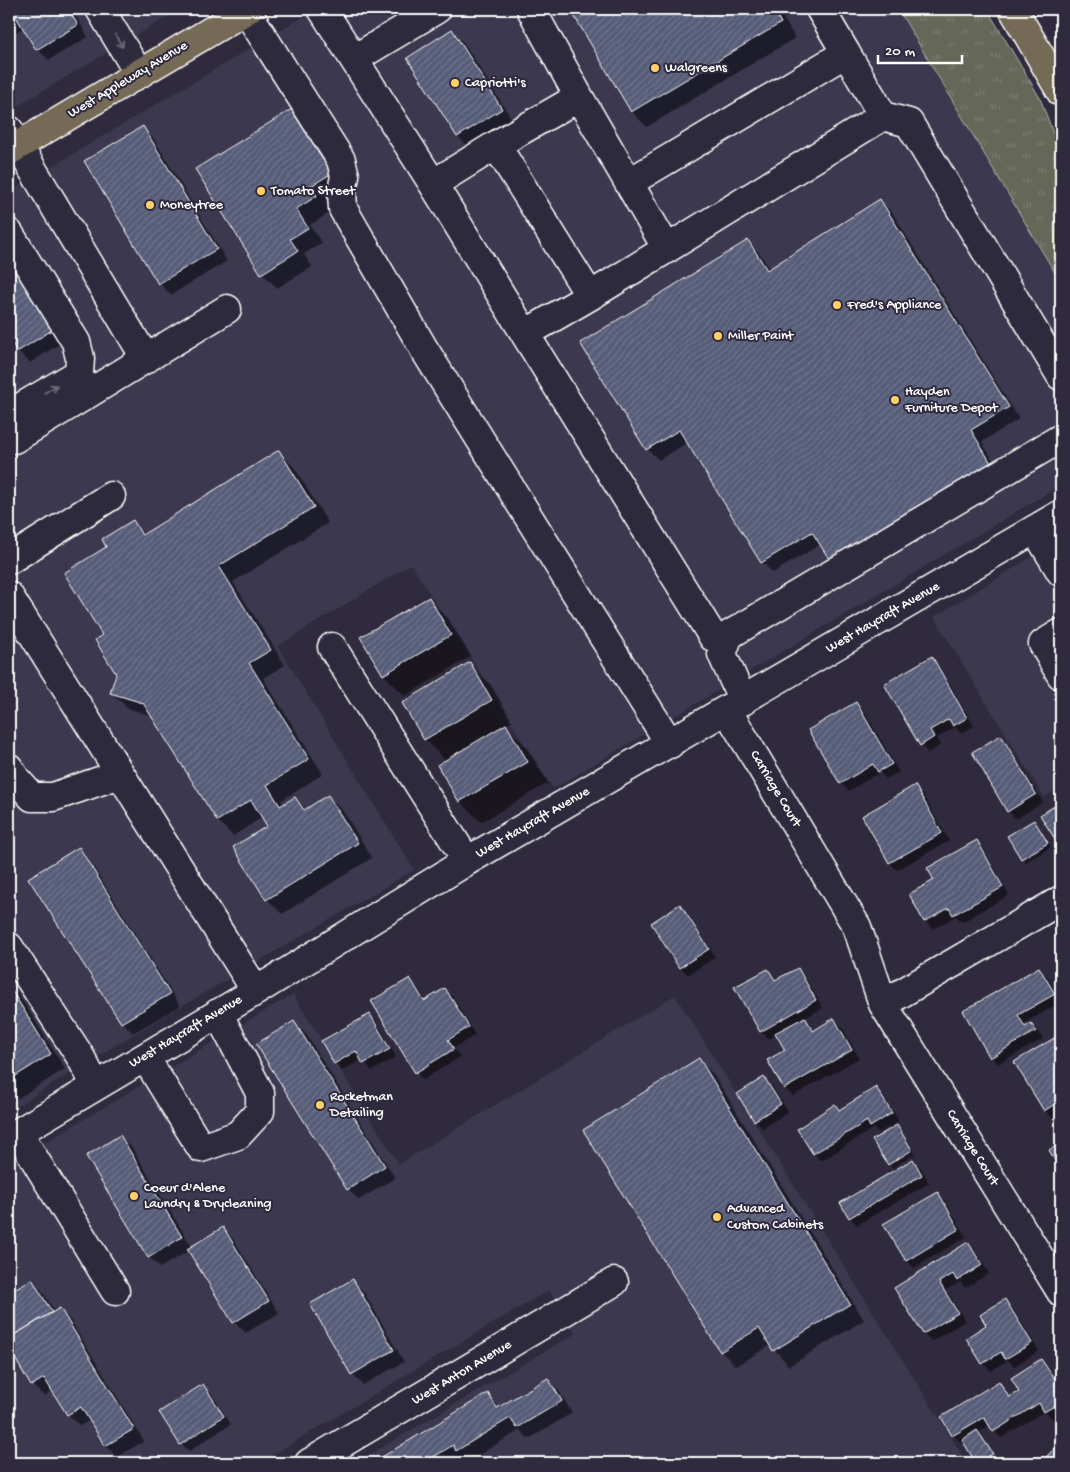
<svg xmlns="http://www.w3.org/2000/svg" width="1070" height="1472" font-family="'Gochi Hand',sans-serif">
	<defs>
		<pattern id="grass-tufts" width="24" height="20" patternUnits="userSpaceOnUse" patternTransform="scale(1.25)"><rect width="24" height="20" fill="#656759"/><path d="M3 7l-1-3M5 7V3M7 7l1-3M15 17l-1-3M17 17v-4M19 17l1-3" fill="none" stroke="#7c7e72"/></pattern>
		<pattern id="building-hatch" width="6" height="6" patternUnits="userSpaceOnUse" patternTransform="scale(1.25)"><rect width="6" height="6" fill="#575c78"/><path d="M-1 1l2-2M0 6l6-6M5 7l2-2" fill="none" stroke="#70748c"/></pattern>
	</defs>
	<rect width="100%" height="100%" fill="#2f2a3d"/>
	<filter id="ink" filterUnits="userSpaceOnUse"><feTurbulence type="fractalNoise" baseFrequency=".02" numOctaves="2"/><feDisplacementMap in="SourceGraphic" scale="10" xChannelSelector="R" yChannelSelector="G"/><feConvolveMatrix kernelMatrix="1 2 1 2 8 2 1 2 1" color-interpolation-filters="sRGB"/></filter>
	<g filter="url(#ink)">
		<path fill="#3b394f" d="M9 9H181L9 111Z
			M316 9H898L1061 283V485L553 789 411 564 278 646 414 870 126 1039 9 1111V192Z
			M1061 539V787L1044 797 934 617Z
			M293 994 399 1164 675 995 967 1463H355L576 1333 549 1290 259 1463H9V1164Z"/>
		<path fill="url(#grass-tufts)" stroke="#b2b3ac" d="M898 9H987L1040 98 1061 154V283Z"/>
		<path fill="#0007" d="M9 9H72L88 37 49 60 37 49 24 27 15 33 9 27Z
			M571 9H778L795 38 647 127 632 112Z
			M452 31 464 43 513 121 470 148 458 137 409 58Z
			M300 105 354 183 325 202 331 212 310 225 322 243 304 254 312 267 277 288 262 273Z
			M142 128 154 139 227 261 171 295 159 283 86 162Z
			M880 201 892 212 1019 419 982 442 1002 475 821 544 773 573 762 562 688 442 659 460 647 449 748 241 759 253 770 269Z
			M9 242 70 337 30 363 18 351 9 336Z
			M279 452 294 467 328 523 233 582 285 665 263 678 323 774 281 801 284 805 295 798 307 810 328 796 343 811 372 858 282 914 267 899 269 826 263 817 233 836 218 821 152 716 127 708 111 692 118 674 104 636 108 547 133 522 145 535Z
			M428 599 449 620 471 656 405 696 384 675Z
			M932 658 939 666 974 726 961 733 955 727 937 738 941 745 928 753 921 745Z
			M470 664 491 685 512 721 505 725 526 747 548 783 481 822 460 801 446 761 425 739Z
			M856 704 864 711 899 772 886 779 880 772 849 791 841 783Z
			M1001 736 1008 744 1043 802 1016 819 1008 811Z
			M915 787 923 795 949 841 897 870 890 863Z
			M1061 804V845L1042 816Z
			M1034 821 1051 847 1026 862 1009 836Z
			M976 842 984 850 1009 895 962 922 956 916 933 929 925 921 935 880Z
			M79 849 90 861 180 1006 133 1033 122 1022Z
			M680 906 688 914 715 957 688 975 680 967Z
			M1039 968 1047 976 1061 1002 1025 1023 1027 1027 1031 1024 1039 1032 1043 1039 998 1064 991 1057Z
			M797 969 805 977 823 1008 805 1018 815 1031 834 1020 842 1027 859 1058 793 1096 785 1089 769 1060 786 1050 777 1034 769 1039 761 1032 736 988 768 970 777 981Z
			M9 979 65 1069 9 1104Z
			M409 980 417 987 426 1001 445 990 453 997 475 1035 454 1048 460 1057 423 1080 416 1072Z
			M370 1015 377 1023 396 1057 372 1071 362 1059 342 1071 335 1063Z
			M294 1023 306 1034 395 1178 359 1200 348 1189Z
			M1061 1035V1112L1052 1118 1045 1110 1016 1063Z
			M699 1060 714 1075 864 1320 789 1366 771 1345 736 1366 721 1351 585 1130Z
			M764 1079 772 1086 788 1112 763 1128 755 1120Z
			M876 1088 883 1096 899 1121 879 1133 874 1128 821 1161 814 1153 835 1106 840 1110Z
			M897 1126 915 1154 892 1168 889 1164Z
			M120 1136 132 1148 192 1247 223 1228 234 1240 279 1313 246 1333 234 1322 190 1250 160 1268 149 1257Z
			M913 1161 921 1168 929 1183 857 1225 850 1217Z
			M937 1194 945 1201 966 1237 914 1268 907 1260Z
			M968 1244 975 1251 989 1273 966 1288 960 1282 946 1290 965 1321 932 1341 924 1334 896 1288Z
			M32 1280 43 1292 55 1312 60 1309 71 1321 144 1441 117 1457 106 1446 90 1420 80 1426 68 1414 53 1390 44 1396 32 1385 14 1354 9 1357V1294Z
			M353 1281 364 1292 404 1362 363 1385 352 1374Z
			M1005 1301 1013 1309 1039 1351 1014 1366 1008 1360 991 1371 983 1363 988 1326Z
			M1041 1361 1049 1368 1061 1387V1414L1053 1419 1045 1411 1001 1438 990 1425 978 1433 995 1458 987 1463H978L964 1441 961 1443 953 1435 943 1417 999 1383 1011 1398 1020 1392Z
			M548 1379 559 1391 572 1413 529 1439 520 1430 469 1461 464 1457 454 1463H388L384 1457 488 1395 500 1408Z
			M203 1386 211 1393 231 1424 189 1451 181 1444Z"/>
		<path fill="url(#building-hatch)" stroke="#fff" d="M9 9H68L78 25 36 50 15 15 9 19Z
			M570 9H773L781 23 631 112Z
			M452 29 502 109 457 137 407 58Z
			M300 104 340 168 311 186 317 196 296 209 308 228 290 239 298 251 261 274 195 169Z
			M143 126 217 249 158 284 84 161Z
			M880 199 1009 407 971 430 991 463 831 562 812 532 761 563 679 430 646 450 580 343 748 240 767 270Z
			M9 244 60 325 17 352 9 338Z
			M279 450 314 507 219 566 271 650 249 663 309 759 267 785 280 806 295 797 304 810 328 795 358 843 266 900 233 847 267 826 251 800 217 821 143 703 110 693 116 674 95 640 102 635 64 573 106 547 102 539 133 520 142 535Z
			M429 597 451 635 383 675 360 637Z
			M932 656 967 718 953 726 949 719 930 730 934 737 920 746 884 684Z
			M470 662 492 700 424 740 402 703Z
			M856 702 892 764 878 772 873 764 840 784 808 730Z
			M506 724 528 762 459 802 437 765Z
			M1001 735 1036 794 1007 812 972 752Z
			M915 785 942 833 889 863 862 816Z
			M1061 802V842L1058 844 1040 815Z
			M1034 820 1048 843 1021 859 1007 836Z
			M977 840 1003 887 953 915 949 908 924 922 909 894 934 880 927 868Z
			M79 847 170 994 121 1023 28 878Z
			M680 904 709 949 679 968 651 923Z
			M1039 967 1055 994 1018 1015 1025 1027 1031 1023 1036 1031 990 1058 963 1011Z
			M798 968 816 1000 760 1032 734 987 768 969 775 980Z
			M410 978 424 1001 445 988 469 1027 448 1040 454 1049 415 1073 371 1001Z
			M9 986 51 1054 9 1080Z
			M370 1014 390 1049 363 1064 356 1051 334 1064 321 1041Z
			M805 1017 813 1031 834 1018 852 1050 784 1089 767 1060 785 1050 775 1033Z
			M294 1021 385 1166 347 1190 256 1044Z
			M1061 1034V1100L1044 1111 1014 1062Z
			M699 1058 850 1304 773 1351 759 1328 720 1352 583 1130Z
			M764 1077 781 1104 754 1121 737 1094Z
			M876 1087 892 1113 870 1127 867 1121 813 1154 797 1129 835 1104 839 1110Z
			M897 1125 912 1150 888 1165 872 1140Z
			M120 1135 182 1237 148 1258 86 1156Z
			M1061 1143V1165L1058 1166 1049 1150Z
			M913 1159 922 1175 849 1218 840 1203Z
			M938 1192 959 1229 906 1261 883 1224Z
			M223 1227 269 1301 233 1323 187 1249Z
			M968 1242 982 1265 957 1281 953 1274 939 1282 958 1313 923 1334 894 1288Z
			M32 1279 52 1312 9 1338V1292Z
			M353 1279 394 1350 351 1375 310 1304Z
			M1005 1299 1032 1343 1005 1359 1001 1352 982 1364 966 1338 986 1325 980 1315Z
			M60 1308 134 1429 105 1446 81 1407 67 1415 44 1378 31 1386 9 1348V1338Z
			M1041 1359 1061 1388V1402L1044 1412 1039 1403 993 1432 984 1417 952 1436 941 1417 999 1381 1009 1397 1019 1392 1011 1378Z
			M548 1378 562 1401 517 1428 510 1418 456 1451 453 1445 424 1463H386L382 1457 488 1393 497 1408Z
			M203 1384 224 1416 180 1445 159 1412Z
			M977 1430 993 1454 976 1463 962 1440Z
			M1061 1442V1463H1040Z"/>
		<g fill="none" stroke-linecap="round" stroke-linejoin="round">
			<defs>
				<path id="minor" d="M100 9 139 74
					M322 9 433 184 525 334 590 296 883 116 909 123 1061 376
					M531 9 579 97 667 249
					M246 10 341 160 345 176 342 191 343 209 424 349 670 744
					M846 53 883 116
					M354 59 437 9
					M9 130 146 359
					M496 145 590 296
					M630 182 846 53 820 9
					M433 184 496 145 579 97
					M9 233 76 342 80 358 79 373 9 414
					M525 334 713 637 726 641
					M9 431 14 439 227 309
					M1035 529 1061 572
					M9 560 111 496
					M9 596 256 991
					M1061 633 1043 644 1061 675
					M332 647 467 861
					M743 701 722 654 729 635 1061 438
					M727 710 857 927 883 1004 1061 1292
					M9 768 16 779 32 797H53L120 774
					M9 947 80 1056 96 1086
					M883 1004 1061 900
					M145 1057 201 1148 238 1135 260 1111V1093L218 1013
					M18 1132 115 1291
					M9 1138 256 991 467 861 1061 514
					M309 1463 614 1282"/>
				<path id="major" d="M9 151 248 9"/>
				<path id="highway" d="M1013 9 1061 92"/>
			</defs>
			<use href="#minor" stroke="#fff" stroke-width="31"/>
			<use href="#major" stroke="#fff" stroke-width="31"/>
			<use href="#highway" stroke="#fff" stroke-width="31"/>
			<use href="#minor" stroke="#2f2a3d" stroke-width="28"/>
			<use href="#major" stroke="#756a55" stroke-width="28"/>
			<use href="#highway" stroke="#756a55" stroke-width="28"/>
		</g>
		<defs><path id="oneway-shaft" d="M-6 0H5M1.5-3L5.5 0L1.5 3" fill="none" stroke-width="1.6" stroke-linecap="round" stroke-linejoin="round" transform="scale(1.25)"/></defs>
		<g stroke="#6d6a77">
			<use href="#oneway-shaft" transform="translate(119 41) rotate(59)"/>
			<use href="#oneway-shaft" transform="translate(51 389) rotate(-30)"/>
		</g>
	</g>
	<g fill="#ffd166" stroke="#2f2a3d" stroke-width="2">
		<circle cx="655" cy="68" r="5"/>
		<circle cx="455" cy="83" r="5"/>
		<circle cx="261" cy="191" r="5"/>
		<circle cx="150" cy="205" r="5"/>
		<circle cx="837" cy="305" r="5"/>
		<circle cx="718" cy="336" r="5"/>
		<circle cx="895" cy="400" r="5"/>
		<circle cx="320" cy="1105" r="5"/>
		<circle cx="134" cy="1196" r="5"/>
		<circle cx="717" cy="1217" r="5"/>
	</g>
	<g text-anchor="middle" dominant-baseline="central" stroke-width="4" stroke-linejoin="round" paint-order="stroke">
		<g font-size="14" fill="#fff" stroke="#2f2a3d" text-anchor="start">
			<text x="665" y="68">Walgreens</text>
			<text x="465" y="83">Capriotti's</text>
			<text x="271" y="191">Tomato Street</text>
			<text x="160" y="205">Moneytree</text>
			<text x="847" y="305">Fred's Appliance</text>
			<text x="728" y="336">Miller Paint</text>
			<text x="905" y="392">Hayden<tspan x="905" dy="16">Furniture Depot</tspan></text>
			<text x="330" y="1097">Rocketman<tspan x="330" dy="16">Detailing</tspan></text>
			<text x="144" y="1188">Coeur d'Alene<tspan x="144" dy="16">Laundry &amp; Drycleaning</tspan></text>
			<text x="727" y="1209">Advanced<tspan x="727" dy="16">Custom Cabinets</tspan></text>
		</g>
		<g font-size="14" fill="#fff" stroke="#2f2a3d">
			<text transform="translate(128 80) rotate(-31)">West Appleway Avenue</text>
			<text transform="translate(883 618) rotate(-30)">West Haycraft Avenue</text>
			<text transform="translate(775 789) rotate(59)">Carriage Court</text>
			<text transform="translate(533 823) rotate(-30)">West Haycraft Avenue</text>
			<text transform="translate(186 1032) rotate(-31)">West Haycraft Avenue</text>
			<text transform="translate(972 1148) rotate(58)">Carriage Court</text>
			<text transform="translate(462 1373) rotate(-31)">West Anton Avenue</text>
		</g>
	</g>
	<rect width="1070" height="1472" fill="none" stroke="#2f2a3d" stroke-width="30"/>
	<rect x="15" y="15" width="1040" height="1442" fill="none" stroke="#fff" stroke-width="2" filter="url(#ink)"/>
	<path d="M878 55v8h84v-8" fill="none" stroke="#ffffff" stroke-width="2.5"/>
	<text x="885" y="55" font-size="15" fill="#ffffff" stroke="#2f2a3d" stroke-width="4" paint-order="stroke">20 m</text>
</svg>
